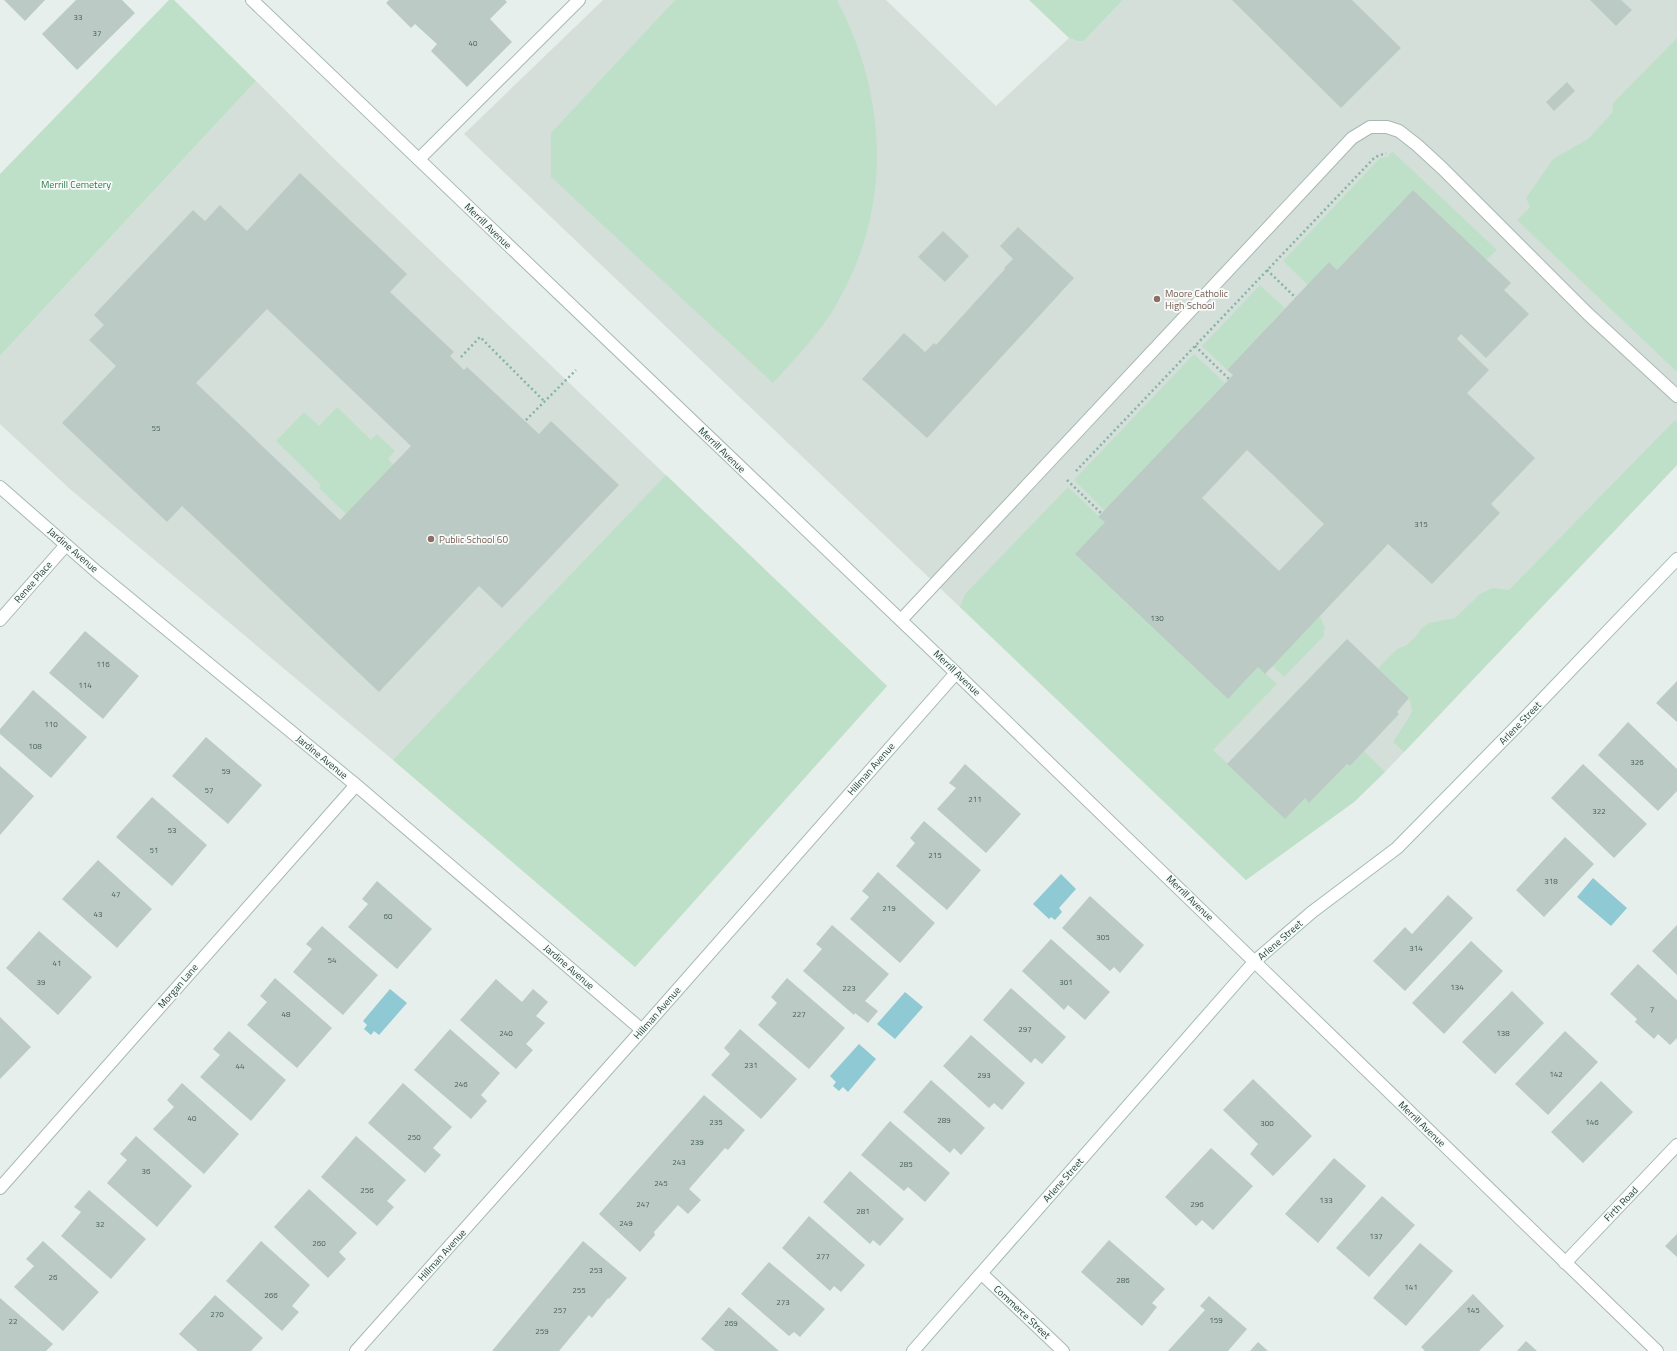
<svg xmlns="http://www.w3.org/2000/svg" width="1677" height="1351" font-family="'Titillium Web',sans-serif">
	<rect width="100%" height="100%" fill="#e6efeb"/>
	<path fill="#d4dfda" d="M603 0H886L996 106 1069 38 1077 41H1084L1123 0H1677V465L1385 772 1354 802 1246 880 464 134Z
		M256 81 327 152 887 686 635 967 393 760 70 489 0 424V356Z"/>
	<path fill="#bfe0c8" d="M169 0H174L256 81 0 356V174Z
		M675 0H837C888 97 893 208 836 305 819 334 796 358 773 383L551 177V133Z
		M1029 0H1123L1084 41H1077L1069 38Z
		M1677 38V372L1517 220 1530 207 1526 198 1553 159 1588 139 1612 113 1613 103Z
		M1392 151 1497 250 1486 260 1413 190 1337 270 1308 285 1283 261 1380 158 1388 157Z
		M1260 285 1285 308 1227 370 1202 346Z
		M1194 354 1225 383 1105 511 1074 480Z
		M337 407 371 440 377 434 395 451 388 459 394 465 346 514 319 488 321 485 276 441 304 412 319 426Z
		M1674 421H1677V465L1404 752 1393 742 1411 714 1412 709 1409 698 1378 668 1397 649 1407 645 1415 637 1422 628 1429 623 1455 618 1480 594 1486 591 1493 588 1509 590Z
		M666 475 887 686 635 967 393 760Z
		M1068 487 1105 522 1075 554 1228 699 1258 667 1277 684 1213 750 1285 818 1305 798 1310 802 1347 764 1350 766 1364 751 1385 772 1354 802 1246 880 960 607 965 594Z
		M1320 616 1325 628 1323 637 1284 677 1272 666Z"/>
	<path fill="#8ec9d4" d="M1061 874 1076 889 1059 908 1062 912 1055 920 1051 917 1049 919 1033 904Z
		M1593 878 1627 908 1611 926 1577 897Z
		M390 989 407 1003 379 1035 374 1031 371 1035 364 1029 367 1025 363 1021Z
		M905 992 923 1007 895 1039 877 1024Z
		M859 1044 876 1059 848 1092 843 1087 839 1091 833 1086 836 1082 830 1076Z"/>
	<path fill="#bbcac4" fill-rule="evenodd" d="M4 0H45L25 21Z
		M76 0H122L135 13 77 70 42 34Z
		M389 0H505L507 2 490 19 512 42 467 87 431 51 437 44 415 24 411 28 386 3Z
		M1232 0H1352L1401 48 1341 108Z
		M1590 0H1621L1632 10 1616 26Z
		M1567 82 1575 91 1554 111 1546 102Z
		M300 173 407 274 390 292 454 352 450 356 464 370 467 367 539 434 551 421 619 485 502 608 479 586 379 692 182 506 167 522 62 423 116 366 89 340 104 325 94 315 193 210 205 221 220 205 247 231ZM267 309 411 446 340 520 196 383Z
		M1413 190 1511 283 1504 290 1529 314 1486 358 1461 334 1457 339 1489 370 1467 393 1535 458 1491 504 1500 513 1432 584 1388 544 1265 674 1258 667 1228 699 1075 554 1105 522 1098 517 1233 375 1227 370 1329 262 1337 270ZM1247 450 1324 524 1279 571 1202 498Z
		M1018 227 1074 278 927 438 862 379 904 333 925 352 934 343 936 345 1005 269 1004 268 1013 259 1000 246Z
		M943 231 969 256 945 282 918 257Z
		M85 631 139 676 103 719 49 673Z
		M1347 639 1409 698 1397 712 1399 714 1350 766 1347 764 1309 803 1305 798 1285 819 1227 764Z
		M1677 681V722L1656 703Z
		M33 690 87 737 51 778 0 734V729Z
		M1628 722 1677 769V791L1658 811 1598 755Z
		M206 737 262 785 228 824 172 776Z
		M965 764 1021 814 986 853 937 809 956 788 949 783Z
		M1583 764 1647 824 1614 858 1551 798Z
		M0 766 34 796 0 835Z
		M152 797 207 845 172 886 116 837Z
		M924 821 981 870 947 910 896 866 915 843 910 838Z
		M1565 837 1594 864 1544 917 1516 890Z
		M98 860 152 909 117 948 62 899Z
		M878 872 935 923 900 963 850 919 869 897 862 891Z
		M377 881 432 929 397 969 348 927 368 904 362 899Z
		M1448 895 1473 918 1405 991 1373 961 1405 927 1412 934Z
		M1090 896 1144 945 1120 973 1114 967 1110 971 1062 928Z
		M832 925 889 974 865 1001 878 1011 868 1023 855 1013 854 1015 803 971 822 949 816 944Z
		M1677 925V975L1652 951Z
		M322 926 378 975 343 1015 293 972 312 949 306 944Z
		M39 931 92 977 58 1015 6 968Z
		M1051 939 1110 992 1085 1020 1068 1005 1064 1010 1022 971Z
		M1471 941 1503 971 1444 1034 1412 1003Z
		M1638 964 1677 1000V1038L1670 1045 1658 1034 1654 1039 1635 1022 1637 1019 1610 994Z
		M275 978 332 1028 297 1068 247 1025 267 1002 260 996Z
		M787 978 845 1028 809 1069 758 1025 777 1003 771 997Z
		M496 979 522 1002 533 989 548 1002 536 1016 545 1023 526 1044 533 1050 516 1069 460 1020Z
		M1011 988 1066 1037 1042 1064 1035 1058 1031 1063 983 1020Z
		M1512 991 1544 1023 1495 1074 1462 1042Z
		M0 1017 31 1047 0 1079Z
		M450 1029 500 1073 481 1095 487 1101 471 1119 414 1070Z
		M740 1029 797 1079 761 1119 711 1075 730 1054 724 1048Z
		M229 1031 286 1080 251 1121 200 1077 220 1055 213 1049Z
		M1565 1031 1598 1062 1548 1115 1515 1084Z
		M971 1035 1025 1083 1002 1110 994 1103 989 1108 943 1066Z
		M1253 1079 1312 1136 1273 1176 1250 1154 1258 1144 1223 1110Z
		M931 1080 985 1128 961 1155 954 1148 950 1153 903 1112Z
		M1601 1081 1633 1112 1583 1163 1551 1132Z
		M182 1083 239 1134 204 1174 153 1129 174 1107 167 1100Z
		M403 1083 452 1127 433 1148 441 1155 425 1173 368 1123Z
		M704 1095 745 1130 728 1150 725 1148 689 1189 701 1200 688 1214 678 1205 654 1232 655 1235 640 1252 599 1214Z
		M890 1121 950 1173 925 1202 908 1187 904 1191 861 1155Z
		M136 1136 192 1186 157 1227 107 1183 127 1160 120 1154Z
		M356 1136 406 1180 387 1201 394 1207 377 1226 321 1177Z
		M1211 1148 1253 1186 1213 1230 1202 1220 1196 1226 1165 1197Z
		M1334 1158 1366 1186 1318 1243 1285 1214Z
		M850 1171 904 1219 880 1246 873 1240 870 1244 823 1202Z
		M309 1189 357 1233 339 1252 346 1259 328 1278 274 1227Z
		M89 1190 146 1239 111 1279 61 1236 81 1212 74 1207Z
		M1382 1196 1415 1225 1369 1277 1336 1248Z
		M809 1216 865 1265 841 1292 834 1286 830 1291 782 1248Z
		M1677 1234V1257L1665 1246Z
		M1109 1240 1165 1289 1152 1303 1157 1307 1142 1326 1081 1272Z
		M43 1241 99 1292 63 1331 14 1287 34 1266 26 1259Z
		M261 1241 310 1285 292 1306 299 1312 282 1331 226 1281Z
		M583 1241 627 1278 609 1299 608 1298 592 1318 589 1315 559 1351H492Z
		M1420 1243 1453 1271 1406 1326 1373 1298Z
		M769 1262 825 1309 800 1337 794 1332 789 1336 741 1294Z
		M1473 1294 1504 1326 1479 1351H1425L1421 1347Z
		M215 1295 263 1338 251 1351H198L179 1334Z
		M1209 1296 1247 1329 1228 1351H1168L1205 1310 1200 1306Z
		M0 1298 53 1344 46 1351H0Z
		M729 1307 779 1351H715L701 1339Z
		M1526 1341 1537 1351H1517Z
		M1258 1342 1268 1351H1250Z"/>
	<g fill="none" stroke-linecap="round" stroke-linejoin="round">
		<defs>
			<path id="lane" d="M419 159 579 0
				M901 620 1352 138 1370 127H1387L1399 131 1417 145 1442 168 1588 314 1677 396"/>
			<path id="street" d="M252 0 956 673 1657 1351
				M0 487 97 572 356 785 642 1030
				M0 620 66 545
				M0 1188 356 785
				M1565 1263 1677 1145
				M982 1274 1063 1351
				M356 1351 642 1030 956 673"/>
			<path id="secondary" d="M913 1351 1255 961 1312 912 1397 848 1516 727 1677 559"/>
		</defs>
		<use href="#lane" stroke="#a8b8b2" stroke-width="14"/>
		<use href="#street" stroke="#a8b8b2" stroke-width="14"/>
		<use href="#secondary" stroke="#a4bbb3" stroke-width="14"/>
		<path stroke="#86b3a5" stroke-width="2.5" stroke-dasharray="2 3" stroke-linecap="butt" d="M1267 270 1296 298
			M1195 346 1229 379
			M461 357 480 337 545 402
			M526 420 576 370
			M1076 471 1375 157 1386 153
			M1067 480 1102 514"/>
		<use href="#lane" stroke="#fff" stroke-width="12"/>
		<use href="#street" stroke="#fff" stroke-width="12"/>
		<use href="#secondary" stroke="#fff" stroke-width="12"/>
	</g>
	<g fill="#8d6e63" stroke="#f7fbf9" stroke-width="1.5">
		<circle cx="1157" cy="299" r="4"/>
		<circle cx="431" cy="539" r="4"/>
	</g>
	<g text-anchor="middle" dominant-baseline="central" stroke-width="3.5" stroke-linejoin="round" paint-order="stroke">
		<g font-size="8" fill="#4a645c">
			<text x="78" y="17">33</text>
			<text x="97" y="33">37</text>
			<text x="473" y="43">40</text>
			<text x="156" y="428">55</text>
			<text x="1421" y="524">315</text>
			<text x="1157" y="618">130</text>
			<text x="103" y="664">116</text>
			<text x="85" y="685">114</text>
			<text x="51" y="724">110</text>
			<text x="35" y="746">108</text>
			<text x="1637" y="762">326</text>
			<text x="226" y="771">59</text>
			<text x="209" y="790">57</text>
			<text x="975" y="799">211</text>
			<text x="1599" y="811">322</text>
			<text x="172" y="830">53</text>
			<text x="154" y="850">51</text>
			<text x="935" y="855">215</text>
			<text x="1551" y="881">318</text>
			<text x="116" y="894">47</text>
			<text x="889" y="908">219</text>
			<text x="98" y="914">43</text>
			<text x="388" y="916">60</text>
			<text x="1103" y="937">305</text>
			<text x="1416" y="948">314</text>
			<text x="332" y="960">54</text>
			<text x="57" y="963">41</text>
			<text x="41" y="982">39</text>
			<text x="1066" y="982">301</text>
			<text x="1457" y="987">134</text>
			<text x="849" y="988">223</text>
			<text x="1652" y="1009">7</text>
			<text x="286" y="1014">48</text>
			<text x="799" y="1014">227</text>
			<text x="1025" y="1029">297</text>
			<text x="506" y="1033">240</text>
			<text x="1503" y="1033">138</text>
			<text x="751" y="1065">231</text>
			<text x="240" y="1066">44</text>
			<text x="1556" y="1074">142</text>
			<text x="984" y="1075">293</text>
			<text x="461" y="1084">246</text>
			<text x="192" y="1118">40</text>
			<text x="944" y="1120">289</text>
			<text x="716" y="1122">235</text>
			<text x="1592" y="1122">146</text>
			<text x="1267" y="1123">300</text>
			<text x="414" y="1137">250</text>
			<text x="697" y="1142">239</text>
			<text x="679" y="1162">243</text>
			<text x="906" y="1164">285</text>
			<text x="146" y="1171">36</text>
			<text x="661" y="1183">245</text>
			<text x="367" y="1190">256</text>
			<text x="1326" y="1200">133</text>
			<text x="643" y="1204">247</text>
			<text x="1197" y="1204">296</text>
			<text x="863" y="1211">281</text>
			<text x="626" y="1223">249</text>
			<text x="100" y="1224">32</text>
			<text x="1376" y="1236">137</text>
			<text x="319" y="1243">260</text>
			<text x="823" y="1256">277</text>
			<text x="596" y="1270">253</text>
			<text x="53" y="1277">26</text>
			<text x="1123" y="1280">286</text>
			<text x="1411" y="1287">141</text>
			<text x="579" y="1290">255</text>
			<text x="271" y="1295">266</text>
			<text x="783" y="1302">273</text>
			<text x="560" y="1310">257</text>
			<text x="1473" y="1310">145</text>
			<text x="217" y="1314">270</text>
			<text x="1216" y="1320">159</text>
			<text x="13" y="1321">22</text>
			<text x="731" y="1323">269</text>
			<text x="542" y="1331">259</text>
		</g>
		<g font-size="10" fill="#2d7a4b" stroke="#f7fbf9">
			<text x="76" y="184">Merrill Cemetery</text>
		</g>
		<g font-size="10" fill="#24423a" stroke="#f7fbf9">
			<text transform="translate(488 226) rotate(44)">Merrill Avenue</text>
			<text transform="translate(722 450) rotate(44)">Merrill Avenue</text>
			<text transform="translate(73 550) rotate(41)">Jardine Avenue</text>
			<text transform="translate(33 582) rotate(-49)">Renee Place</text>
			<text transform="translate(957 673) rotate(44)">Merrill Avenue</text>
			<text transform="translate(1520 723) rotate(-46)">Arlene Street</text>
			<text transform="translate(322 757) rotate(39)">Jardine Avenue</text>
			<text transform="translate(871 769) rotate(-49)">Hillman Avenue</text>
			<text transform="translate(1190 898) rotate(44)">Merrill Avenue</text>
			<text transform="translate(1280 940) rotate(-41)">Arlene Street</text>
			<text transform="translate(569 967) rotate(41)">Jardine Avenue</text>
			<text transform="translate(178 986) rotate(-49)">Morgan Lane</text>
			<text transform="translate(657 1013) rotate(-49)">Hillman Avenue</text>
			<text transform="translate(1422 1124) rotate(44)">Merrill Avenue</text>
			<text transform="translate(1063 1180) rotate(-49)">Arlene Street</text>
			<text transform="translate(1621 1204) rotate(-46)">Firth Road</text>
			<text transform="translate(442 1255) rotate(-48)">Hillman Avenue</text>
			<text transform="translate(1022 1312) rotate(43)">Commerce Street</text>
		</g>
		<g font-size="10" fill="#785e54" stroke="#f7fbf9" text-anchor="start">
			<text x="1165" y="293">Moore Catholic<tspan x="1165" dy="12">High School</tspan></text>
			<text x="439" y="539">Public School 60</text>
		</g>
	</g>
</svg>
